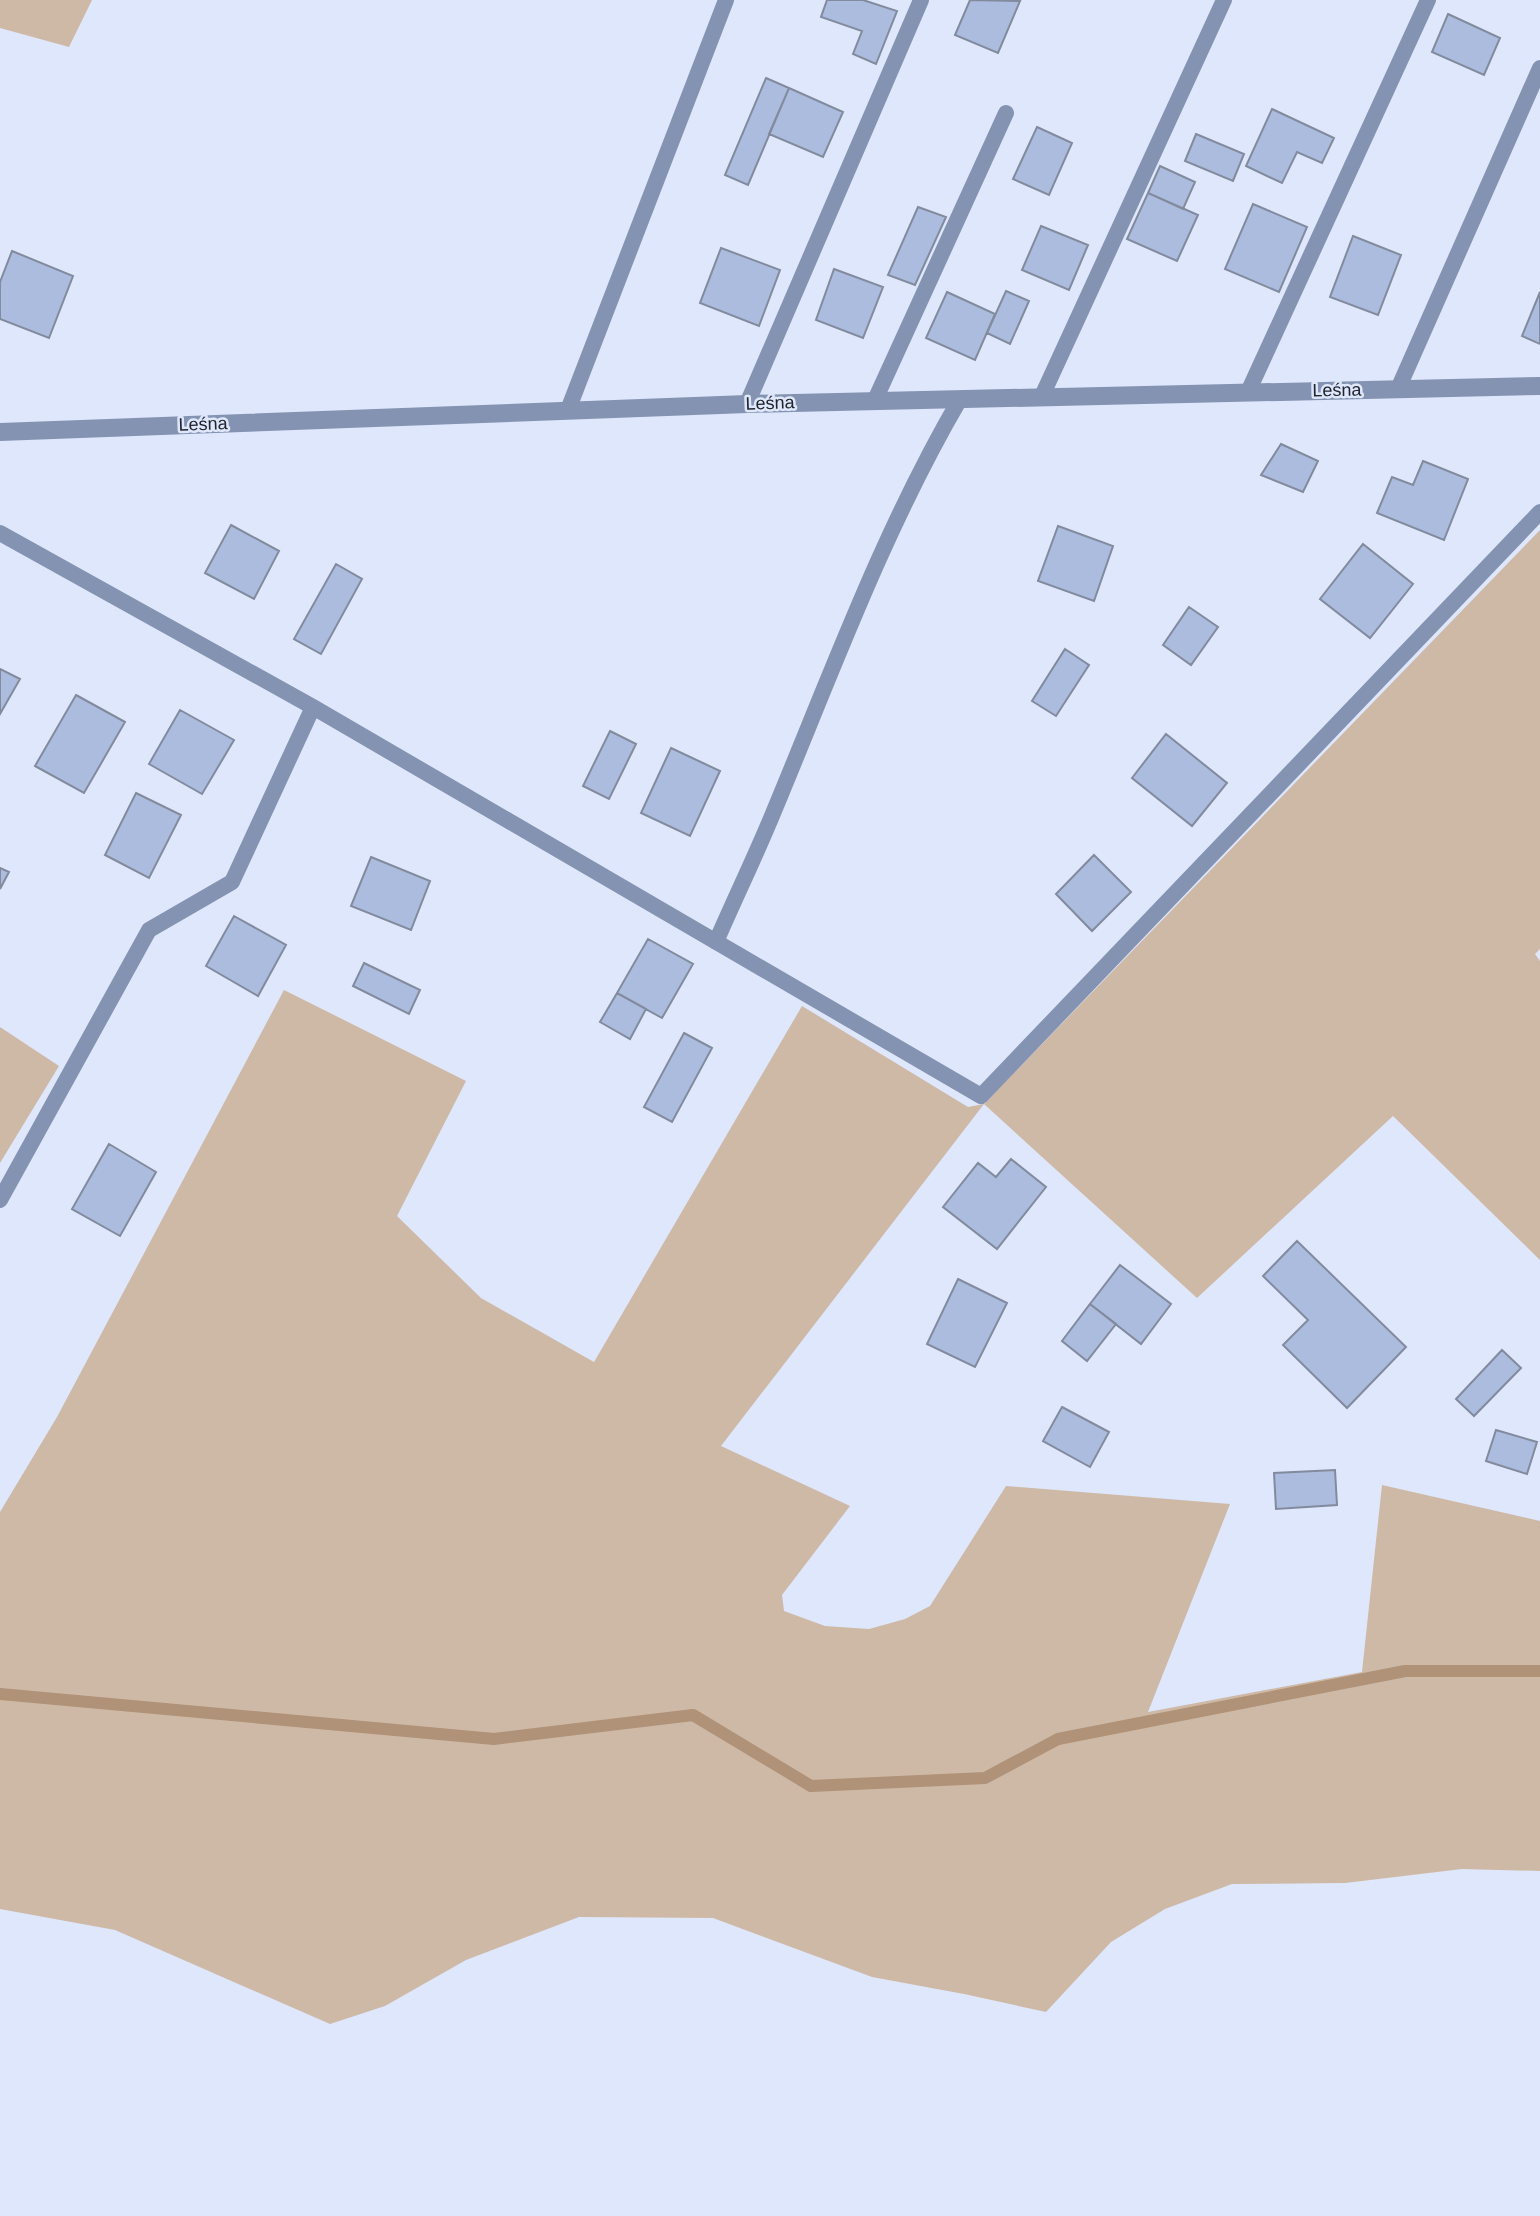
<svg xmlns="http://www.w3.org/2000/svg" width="1540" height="2216" font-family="Arial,sans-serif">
	<rect width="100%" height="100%" fill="#dee7fc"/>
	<path fill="#ceb9a6" d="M0 0H92L69 47 0 28Z
		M1540 530V949L1535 954 1540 961V1260L1393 1116 1197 1298 984 1104 721 1446 850 1506 782 1595 784 1611 825 1626 869 1629 905 1619 930 1606 1006 1486 1230 1504 1148 1712 1362 1672 1382 1485 1540 1521V1871L1462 1869 1345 1883 1232 1884 1165 1909 1111 1942 1046 2012 964 1994 872 1977 713 1918 579 1917 466 1960 385 2006 330 2024 115 1930 0 1909V1512L57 1417 284 990 466 1081 397 1216 481 1298 594 1362 802 1006 968 1107 984 1104Z
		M0 1027 59 1066 0 1163Z"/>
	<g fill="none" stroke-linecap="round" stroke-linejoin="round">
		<path stroke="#af9277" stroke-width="12" d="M0 1694 494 1739 693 1715 811 1786 985 1778 1058 1739 1405 1671H1540"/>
	</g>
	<path fill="#acbcde" stroke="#828b9d" stroke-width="2" d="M827 0H863L897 11 876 64 853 54 862 31 821 17Z
		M970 0 1020 1 998 53 955 35Z
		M1448 14 1500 38 1484 75 1432 52Z
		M766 78 789 88 748 185 725 175Z
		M789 88 843 112 823 157 769 134Z
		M1272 109 1334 138 1322 163 1297 152 1282 183 1246 166Z
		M1037 127 1072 143 1049 195 1013 179Z
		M1196 134 1244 154 1233 181 1185 161Z
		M1160 166 1195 182 1183 209 1148 193Z
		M1148 193 1198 215 1177 261 1127 239Z
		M1253 204 1307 227 1279 292 1225 269Z
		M918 207 946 217 915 285 888 275Z
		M1041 226 1088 245 1069 290 1022 270Z
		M1353 236 1401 255 1378 315 1330 297Z
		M721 248 780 270 759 326 700 303Z
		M12 251 73 276 49 338 0 319V282Z
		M834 269 883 287 863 338 816 320Z
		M1006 291 1029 301 1010 344 987 333Z
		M947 292 995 314 975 360 926 338Z
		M1540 292V344L1522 336Z
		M1281 444 1318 461 1303 492 1261 475Z
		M1423 461 1468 479 1444 540 1377 513 1392 477 1413 485Z
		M231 525 279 551 254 599 205 573Z
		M1058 526 1113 546 1094 601 1038 581Z
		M1363 544 1413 584 1370 638 1320 599Z
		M336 564 362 579 321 654 294 639Z
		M1189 607 1218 627 1191 665 1163 645Z
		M1065 649 1089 665 1056 716 1032 701Z
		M0 669 20 679 0 714Z
		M76 695 125 722 84 793 35 766Z
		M180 710 234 740 202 794 149 764Z
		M610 731 636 744 609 799 583 786Z
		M1166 734 1227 783 1192 826 1132 778Z
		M671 748 720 771 690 836 641 813Z
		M136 793 181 815 149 878 105 855Z
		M1094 855 1131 892 1092 931 1056 894Z
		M371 857 430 881 411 930 351 906Z
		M0 868 9 872 0 889Z
		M234 916 286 945 258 996 206 966Z
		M648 939 693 964 662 1018 617 993Z
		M364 963 420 990 409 1014 353 986Z
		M617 993 646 1009 630 1039 600 1022Z
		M684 1033 712 1048 672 1122 644 1107Z
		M109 1144 156 1172 120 1236 72 1209Z
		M1011 1159 1046 1187 997 1249 943 1207 978 1163 996 1177Z
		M1297 1241 1406 1347 1347 1408 1283 1345 1308 1320 1263 1276Z
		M1120 1265 1171 1304 1141 1344 1090 1304Z
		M958 1279 1007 1303 975 1367 927 1344Z
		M1090 1304 1116 1324 1087 1361 1062 1341Z
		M1502 1350 1521 1368 1474 1416 1456 1399Z
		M1062 1407 1109 1432 1090 1467 1043 1441Z
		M1496 1430 1537 1442 1527 1474 1486 1461Z
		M1335 1470 1337 1505 1276 1509 1274 1473Z"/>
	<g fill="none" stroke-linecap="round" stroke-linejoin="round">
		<path stroke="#8593b2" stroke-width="16" d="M1398 389 1540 68
			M1248 392 1428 0
			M1042 396 1224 0
			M875 400 1006 113
			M747 404 921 0
			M568 410 726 0
			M0 533 313 707 981 1096 1540 512
			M716 942C735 898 756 855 774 811 832 672 884 529 960 399
			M0 1200 149 930 232 882 313 707"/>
		<path stroke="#8593b2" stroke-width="18" d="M0 432 747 404 1540 386"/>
	</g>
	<g text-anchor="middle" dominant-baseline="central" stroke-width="5" stroke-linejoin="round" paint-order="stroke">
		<g font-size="18" fill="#21252c" stroke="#dee7fc">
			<text transform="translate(1337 390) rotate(-1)">Leśna</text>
			<text transform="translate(770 403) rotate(-2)">Leśna</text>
			<text transform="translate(203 424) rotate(-2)">Leśna</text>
		</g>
	</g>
</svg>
